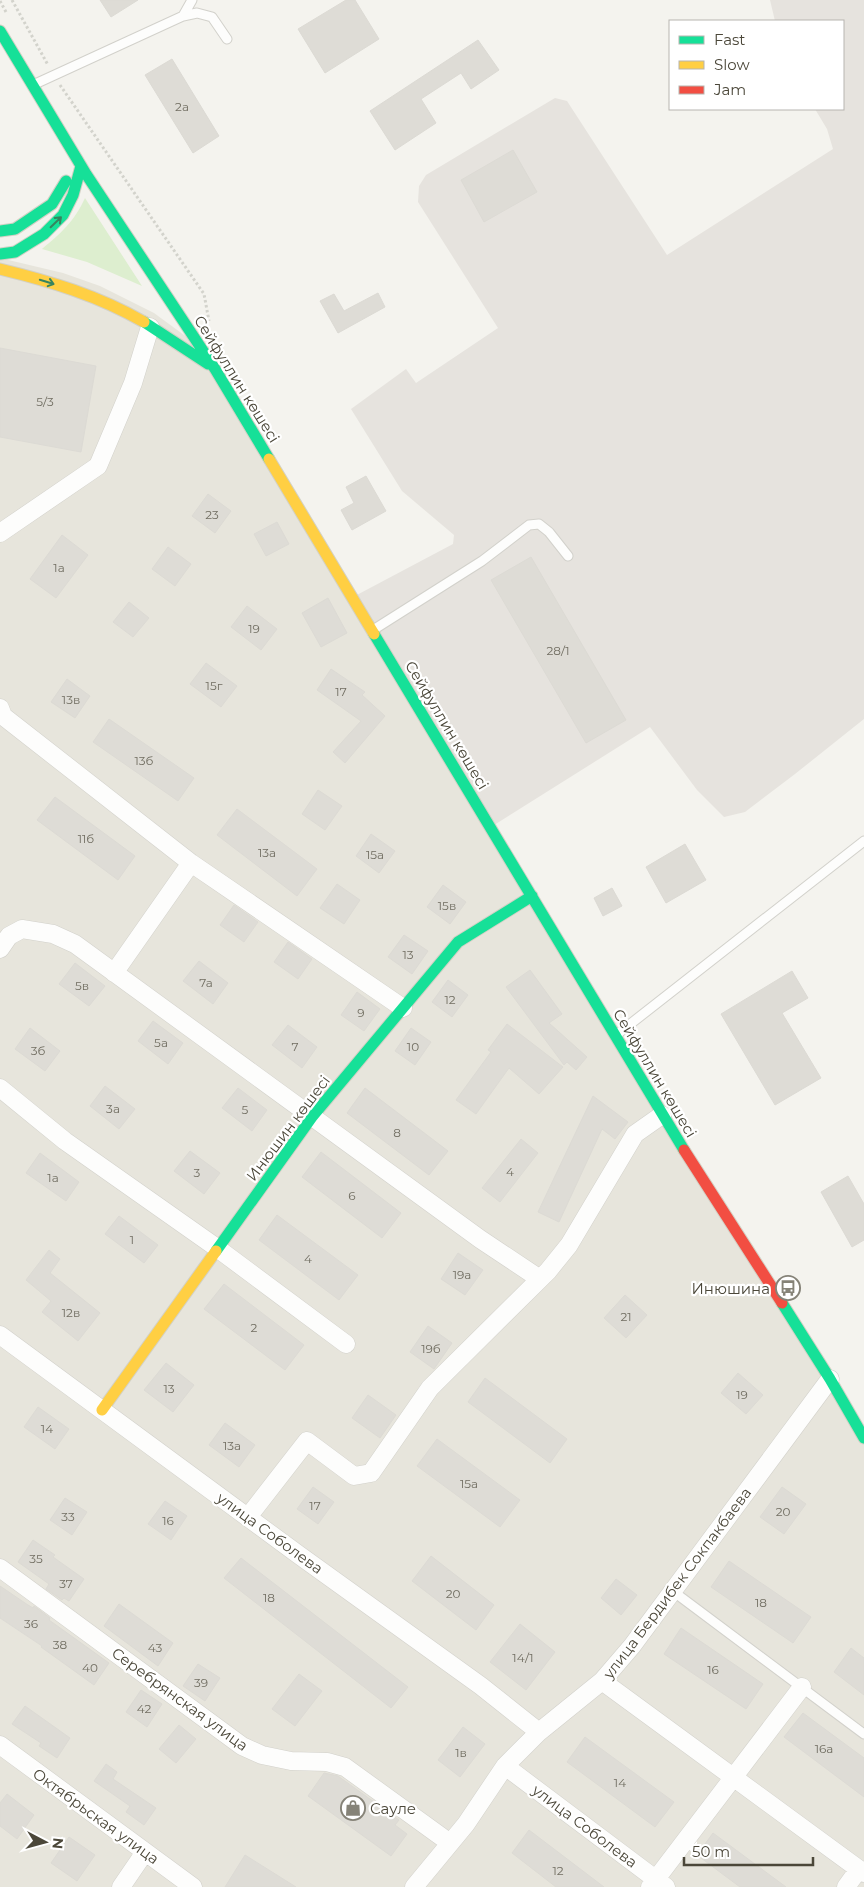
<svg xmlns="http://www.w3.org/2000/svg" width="864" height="1887" font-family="Montserrat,sans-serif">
	<rect width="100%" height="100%" fill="#f4f3ee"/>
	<path fill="#e7e5dc" d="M0 258 63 273 100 286 154 313 199 346 864 1438V1887H0Z"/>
	<path fill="#e6e3de" d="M770 0H864V719L795 774 745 812 724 817 697 790 650 727 491 827 353 597 453 544 454 535 402 491 351 409 406 369 416 383 498 328 418 202 419 186 426 175 555 98 567 101 667 255 833 149 827 129 815 109H843V21H775Z"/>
	<path fill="#ddeecf" d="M85 198 142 286 87 262 42 249C61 233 74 222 85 198Z"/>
	<path fill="#dedcd6" stroke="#dcdad4" d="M100 0H138L111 17Z
		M346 0H355L379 39 325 73 298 29Z
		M478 40 499 70 471 89 461 73 421 99 436 123 395 150 370 111Z
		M172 59 219 136 193 153 145 75Z
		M513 150 537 192 484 222 461 180Z
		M378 293 385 307 338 333 320 301 334 294 344 311Z
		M0 348 96 366 81 452 0 437Z
		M366 476 386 511 352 530 341 510 354 503 346 487Z
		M208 494 231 511 215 533 192 516Z
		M277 522 289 544 266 556 254 534Z
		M62 535 88 555 56 598 30 579Z
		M168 547 191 564 175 586 152 569Z
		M531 557 626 720 586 743 491 580Z
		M328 598 347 633 321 647 302 613Z
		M129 602 149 618 133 637 113 622Z
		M247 606 277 629 261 650 231 627Z
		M206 663 237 686 221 707 190 684Z
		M331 669 365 692 362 695 385 716 345 763 333 752 361 721 317 690Z
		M67 679 90 696 75 718 51 702Z
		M109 719 194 778 178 801 93 742Z
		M318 790 342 806 325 830 302 814Z
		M55 797 135 856 118 880 37 820Z
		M237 809 317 869 297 896 217 835Z
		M371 834 395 851 379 873 356 856Z
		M685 844 706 880 666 903 646 867Z
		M337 884 360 900 344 924 320 908Z
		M443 885 466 902 450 924 427 907Z
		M612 888 622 906 603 916 594 898Z
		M234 905 258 922 244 942 220 925Z
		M404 935 428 951 412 974 388 957Z
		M288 942 312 959 298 979 274 962Z
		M199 961 228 983 213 1004 183 981Z
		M75 963 105 986 89 1006 59 984Z
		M530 970 562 1014 549 1023 587 1057 576 1070 567 1062 564 1065 506 987Z
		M792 971 808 998 782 1013 821 1078 775 1105 721 1014Z
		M448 980 468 995 452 1017 432 1002Z
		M357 992 380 1009 364 1031 341 1015Z
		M153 1021 183 1043 168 1064 138 1041Z
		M507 1024 563 1067 539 1094 509 1068 476 1114 456 1100 491 1052 488 1050Z
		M288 1025 317 1047 302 1068 272 1045Z
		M30 1028 60 1051 45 1071 15 1049Z
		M411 1028 431 1042 415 1065 395 1051Z
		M105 1086 135 1109 119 1129 90 1106Z
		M238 1088 267 1110 252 1131 222 1108Z
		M365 1088 448 1151 429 1175 347 1113Z
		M593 1096 628 1122 615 1139 602 1129 559 1222 538 1212Z
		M521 1139 538 1153 500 1202 482 1188Z
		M190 1151 220 1173 204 1194 174 1171Z
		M321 1152 401 1213 382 1238 302 1177Z
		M40 1153 79 1182 66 1201 26 1173Z
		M848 1176 864 1204V1240L852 1247 821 1192Z
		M277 1215 358 1275 339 1300 259 1240Z
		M119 1216 158 1245 144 1263 105 1234Z
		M49 1250 60 1259 50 1273 100 1313 78 1341 42 1312 51 1301 26 1280Z
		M458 1253 483 1270 465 1295 441 1279Z
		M224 1284 304 1345 285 1370 204 1309Z
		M625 1295 647 1315 626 1338 604 1318Z
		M428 1326 452 1343 434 1369 410 1352Z
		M166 1363 194 1385 173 1412 144 1390Z
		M738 1373 763 1395 746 1414 721 1393Z
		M485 1378 567 1439 550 1463 468 1402Z
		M368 1395 396 1415 380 1438 352 1418Z
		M38 1407 69 1429 55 1449 24 1427Z
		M225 1423 255 1445 239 1467 209 1445Z
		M437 1439 520 1500 500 1527 417 1466Z
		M313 1487 334 1502 318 1524 297 1509Z
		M782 1487 806 1504 784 1534 760 1517Z
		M65 1498 87 1512 72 1535 50 1520Z
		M165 1501 187 1516 171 1540 148 1524Z
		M33 1540 55 1555 53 1557 84 1579 69 1601 64 1598 62 1600 46 1589 49 1584 18 1562Z
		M431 1556 494 1605 476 1630 412 1581Z
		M241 1558 408 1687 391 1708 224 1578Z
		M729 1561 811 1617 793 1643 711 1587Z
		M616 1579 637 1595 621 1615 601 1598Z
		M0 1586 28 1605 33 1608 34 1606 50 1618 49 1620 109 1663 94 1685 41 1647 42 1646 0 1618Z
		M119 1604 173 1643 158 1666 104 1626Z
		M520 1624 555 1652 526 1690 490 1662Z
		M681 1628 763 1684 746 1709 664 1654Z
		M851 1648 864 1658V1695L834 1672Z
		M198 1664 220 1678 205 1701 183 1686Z
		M299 1674 322 1691 295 1726 272 1709Z
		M141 1690 162 1704 147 1727 126 1712Z
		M25 1706 70 1738 57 1758 39 1746 41 1743 12 1724Z
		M803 1713 864 1758V1797L784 1737Z
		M179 1725 196 1739 176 1763 159 1749Z
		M463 1727 485 1744 460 1777 438 1760Z
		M585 1737 674 1802 655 1827 567 1762Z
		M106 1764 117 1772 113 1779 156 1808 144 1825 126 1812 130 1806 94 1781Z
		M324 1773 338 1776 399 1820 395 1825 407 1834 391 1856 308 1796Z
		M7 1794 34 1815 17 1839 0 1826V1803Z
		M529 1830 604 1887H556L512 1853Z
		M713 1833 786 1887H740L697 1855Z
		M69 1837 95 1855 77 1881 51 1863Z
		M245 1855 296 1887H225Z"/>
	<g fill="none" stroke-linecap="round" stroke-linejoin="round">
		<defs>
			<path id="lane" d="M183 16 192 0
				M35 84 183 16 197 13 212 17 227 39
				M373 630 482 561 529 525 539 524 549 532 568 556
				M615 1036 864 841
				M674 1592 864 1734"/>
			<path id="street" d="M0 533 98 466 133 383 150 327
				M0 708 3 716 191 863 403 1008
				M0 949 9 936 22 929 53 934 75 944 480 1239 540 1279
				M114 973 191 863
				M0 1088 65 1141 217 1248 346 1344
				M0 1335 299 1555 481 1686 539 1732
				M248 1517 307 1441 354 1476 371 1473 430 1388 548 1271 569 1245 635 1134 662 1115
				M0 1568 242 1746 262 1755 291 1761 327 1762 345 1767 450 1843
				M602 1681 864 1873
				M0 1745 193 1887
				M505 1766 666 1887
				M121 1887 145 1852
				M414 1887 466 1824 505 1766 539 1732 602 1681 632 1646 830 1379
				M650 1887 802 1687
				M846 1887 859 1869"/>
			<path id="fast" d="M0 31 86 174 215 369 269 459
				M0 231 15 229 52 204 66 181
				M0 254 15 252 44 234 63 215 73 195 81 166
				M144 322 208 364
				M374 634 684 1150
				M216 1251 312 1117 458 942 532 896
				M782 1303 830 1379 864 1438"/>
			<path id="slow" d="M0 269C50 281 99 296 144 322
				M269 459 374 634
				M102 1410 216 1251"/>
			<path id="jam" d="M684 1150 782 1303"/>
		</defs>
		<use href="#lane" stroke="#d2d1cb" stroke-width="11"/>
		<use href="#street" stroke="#d2d1cb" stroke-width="19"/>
		<use href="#fast" stroke="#d3d1c5" stroke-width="13"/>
		<use href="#slow" stroke="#d3d1c5" stroke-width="13"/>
		<use href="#jam" stroke="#d3d1c5" stroke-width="13"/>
		<path stroke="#d3d3cc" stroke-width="3" stroke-dasharray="2.5 2.5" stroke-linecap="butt" d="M12 0 48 65
			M0 1 6 12
			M60 85 204 294 209 321"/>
		<use href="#lane" stroke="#fdfdfc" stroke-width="9"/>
		<use href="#street" stroke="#fdfdfc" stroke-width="18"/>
		<use href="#fast" stroke="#16e098" stroke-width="11"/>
		<use href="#slow" stroke="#ffcf43" stroke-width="11"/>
		<use href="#jam" stroke="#f24e42" stroke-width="11"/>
	</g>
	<defs><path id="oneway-shaft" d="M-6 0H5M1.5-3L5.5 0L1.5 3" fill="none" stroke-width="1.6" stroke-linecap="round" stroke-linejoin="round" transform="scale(1.25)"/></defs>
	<g stroke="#36845f">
		<use href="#oneway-shaft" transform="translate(56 222) rotate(-44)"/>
		<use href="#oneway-shaft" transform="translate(47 282) rotate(17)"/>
	</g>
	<defs>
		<symbol id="bus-ring" viewBox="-11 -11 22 22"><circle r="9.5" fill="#fff" stroke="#868378" stroke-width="1.5"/><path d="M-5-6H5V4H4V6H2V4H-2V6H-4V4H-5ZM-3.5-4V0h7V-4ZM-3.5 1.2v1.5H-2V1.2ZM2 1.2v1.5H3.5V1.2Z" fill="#868378"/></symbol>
		<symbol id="shop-ring" viewBox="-11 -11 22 22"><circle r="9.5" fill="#fff" stroke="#868378" stroke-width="1.5"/><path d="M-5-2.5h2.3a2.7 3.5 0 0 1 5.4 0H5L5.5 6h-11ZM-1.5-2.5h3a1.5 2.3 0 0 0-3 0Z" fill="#868378"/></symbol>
	</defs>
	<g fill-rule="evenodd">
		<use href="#bus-ring" x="774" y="1274" width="28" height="28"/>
		<use href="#shop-ring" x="339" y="1794" width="28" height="28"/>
	</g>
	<g text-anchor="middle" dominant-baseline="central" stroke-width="4.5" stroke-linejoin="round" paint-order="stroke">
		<g font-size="12" fill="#706d61">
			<text x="182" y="106">2а</text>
			<text x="45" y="401">5/3</text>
			<text x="212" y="514">23</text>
			<text x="59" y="567">1а</text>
			<text x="254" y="628">19</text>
			<text x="558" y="650">28/1</text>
			<text x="214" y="685">15г</text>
			<text x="341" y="691">17</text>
			<text x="71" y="699">13в</text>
			<text x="144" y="760">13б</text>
			<text x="86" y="838">11б</text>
			<text x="267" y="852">13а</text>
			<text x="375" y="854">15а</text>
			<text x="447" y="905">15в</text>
			<text x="408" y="954">13</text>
			<text x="206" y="982">7а</text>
			<text x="82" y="985">5в</text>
			<text x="450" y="999">12</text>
			<text x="361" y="1012">9</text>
			<text x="161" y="1042">5а</text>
			<text x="295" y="1046">7</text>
			<text x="413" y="1046">10</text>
			<text x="38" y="1050">3б</text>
			<text x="113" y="1108">3а</text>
			<text x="245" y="1109">5</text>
			<text x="397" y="1132">8</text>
			<text x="510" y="1171">4</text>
			<text x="197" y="1172">3</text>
			<text x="53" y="1177">1а</text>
			<text x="352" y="1195">6</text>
			<text x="132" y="1239">1</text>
			<text x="308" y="1258">4</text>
			<text x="462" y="1274">19а</text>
			<text x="71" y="1312">12в</text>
			<text x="626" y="1316">21</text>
			<text x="254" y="1327">2</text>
			<text x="431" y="1348">19б</text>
			<text x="169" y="1388">13</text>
			<text x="742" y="1394">19</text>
			<text x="47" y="1428">14</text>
			<text x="232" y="1445">13а</text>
			<text x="469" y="1483">15а</text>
			<text x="315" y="1505">17</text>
			<text x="783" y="1511">20</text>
			<text x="68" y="1516">33</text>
			<text x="168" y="1520">16</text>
			<text x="36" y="1558">35</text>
			<text x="66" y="1583">37</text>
			<text x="453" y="1593">20</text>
			<text x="269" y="1597">18</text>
			<text x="761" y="1602">18</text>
			<text x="31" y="1623">36</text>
			<text x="60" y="1644">38</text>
			<text x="155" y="1647">43</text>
			<text x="523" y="1657">14/1</text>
			<text x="90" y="1667">40</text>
			<text x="713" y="1669">16</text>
			<text x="201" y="1682">39</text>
			<text x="144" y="1708">42</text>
			<text x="824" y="1748">16а</text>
			<text x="461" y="1752">1в</text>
			<text x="620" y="1782">14</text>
			<text x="558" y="1870">12</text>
		</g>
		<g font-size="15" fill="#4b4739" stroke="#fff">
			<text transform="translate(237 379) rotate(58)">Сейфуллин көшесі</text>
			<text transform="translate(447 725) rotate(59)">Сейфуллин көшесі</text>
			<text transform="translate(655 1073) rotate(59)">Сейфуллин көшесі</text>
			<text transform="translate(288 1128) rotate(-53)">Инюшин көшесі</text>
			<text transform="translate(270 1533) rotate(36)">улица Соболева</text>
			<text transform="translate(677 1583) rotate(-53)">улица Бердибек Сокпакбаева</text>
			<text transform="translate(180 1699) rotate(36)">Серебрянская улица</text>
			<text transform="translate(96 1816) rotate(36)">Октябрьская улица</text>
			<text transform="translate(585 1826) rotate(37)">улица Соболева</text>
		</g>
		<g font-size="15" fill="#4b4739" stroke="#fff" text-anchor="end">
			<text x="770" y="1288">Инюшина</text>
			<text x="370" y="1808" text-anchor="start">Сауле</text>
		</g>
	</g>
	<rect x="669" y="20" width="175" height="90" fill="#ffffff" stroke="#b7b5b0"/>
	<rect x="679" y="36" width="25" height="8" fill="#16e098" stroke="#b7b5b0"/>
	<text x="714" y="45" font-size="15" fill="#4b4739">Fast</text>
	<rect x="679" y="61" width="25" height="8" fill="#ffcf43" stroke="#b7b5b0"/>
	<text x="714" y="70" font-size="15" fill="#4b4739">Slow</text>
	<rect x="679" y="86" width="25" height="8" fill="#f24e42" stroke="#b7b5b0"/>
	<text x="714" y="95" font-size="15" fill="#4b4739">Jam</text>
	<g transform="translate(45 1842) rotate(96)" stroke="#ffffff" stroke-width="4" paint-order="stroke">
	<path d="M0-4L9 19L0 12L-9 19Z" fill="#4b4739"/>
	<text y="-8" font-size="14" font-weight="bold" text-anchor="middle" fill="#4b4739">N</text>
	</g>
	<path d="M684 1857v8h129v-8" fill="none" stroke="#4b4739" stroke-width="2.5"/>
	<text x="692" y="1857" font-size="15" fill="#4b4739" stroke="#ffffff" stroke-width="4" paint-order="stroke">50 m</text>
</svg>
